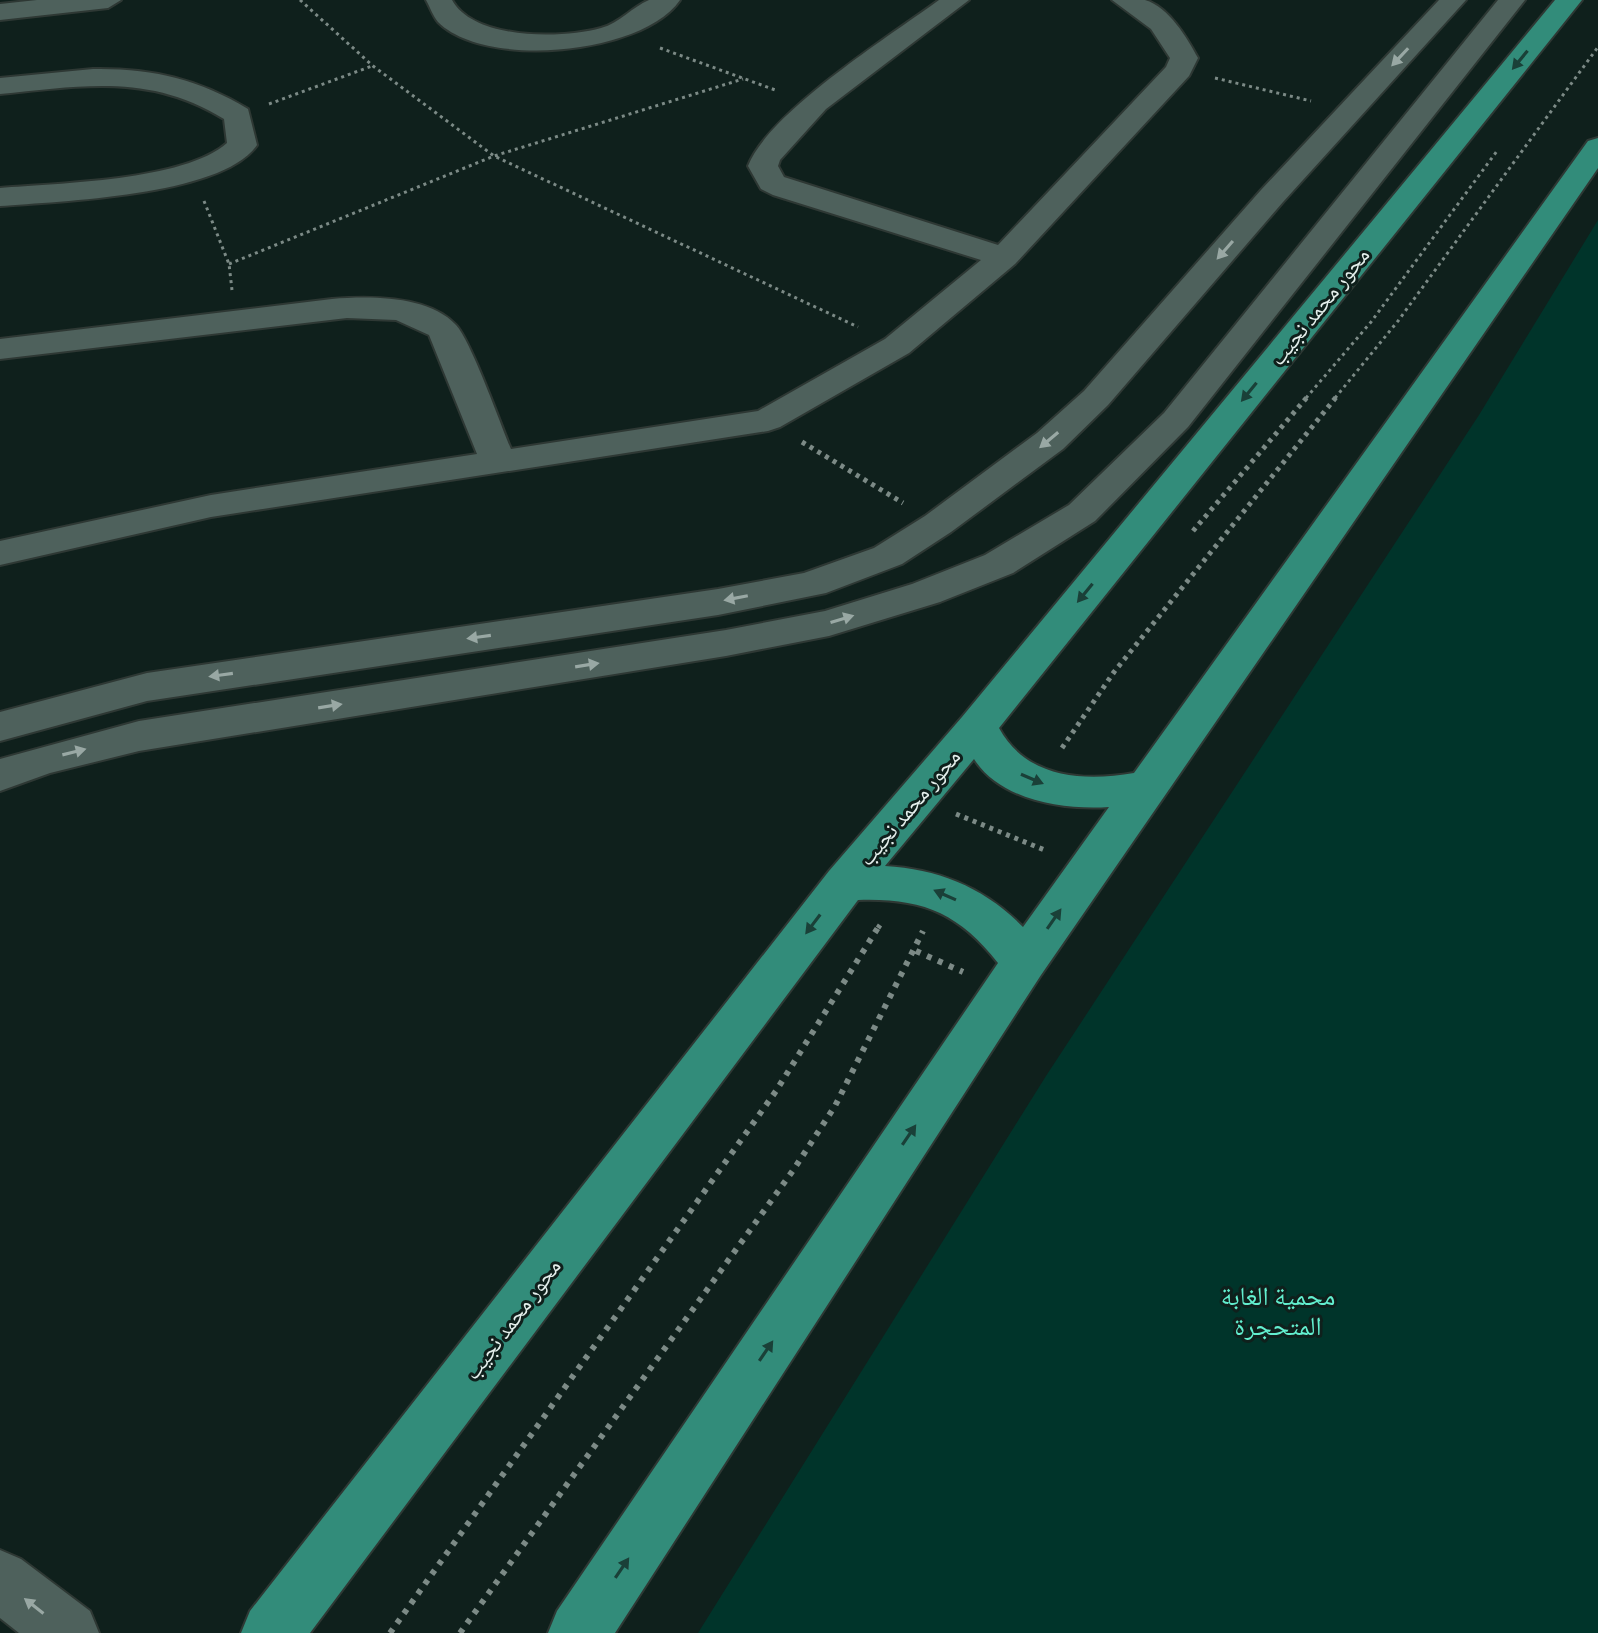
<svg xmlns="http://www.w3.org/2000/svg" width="1598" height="1633" font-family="'Titillium Web','Noto Naskh Arabic',sans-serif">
	<rect width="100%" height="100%" fill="#0f201c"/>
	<path fill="#00342a" d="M1598 220V1633H698L1046 1076 1479 415Z"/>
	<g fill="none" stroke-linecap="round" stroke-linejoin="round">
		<defs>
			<path id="minor" d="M37 0H121L108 8 0 20V4Z
				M426 0H452C474 40 562 39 601 28 620 23 632 7 649 0 657 0 671 0 680 0 642 55 485 69 438 22 433 16 430 7 426 0Z
				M939 0H969L826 109 780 160 778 166 784 177 998 245 1166 67 1170 58 1151 29 1112 0C1122 0 1136 0 1145 0 1169 7 1187 38 1198 58L1189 76 1015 264 909 353 780 427 768 431 211 517 0 565V541L211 495 477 454 429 335 396 320 347 318 0 359V339L332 299C369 296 428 295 456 325 471 341 500 423 511 449L758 411 885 339 981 260 773 195 761 189 748 166C769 112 890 36 939 0Z
				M1439 0H1466L1283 202 1108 405 1063 449 951 532 902 564 826 593 718 615 147 701 0 741V712L147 673 718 589 804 573 874 548 925 516 1037 433 1084 391 1261 190Z
				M1498 0H1525L1188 427 1095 521 1013 573 940 602 829 636 726 656 139 751 50 773 0 791V759L139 721 726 630 825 611 912 584 985 555 1069 505 1164 413Z
				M93 69C151 68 199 79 248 109L257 145C222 196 60 201 0 206V188C58 183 184 181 227 143L224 119C150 73 82 86 0 94V78Z
				M0 1550 21 1559 90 1611 99 1633H19L0 1618Z"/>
			<path id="major" d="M1555 0H1582L999 728C1026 778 1083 782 1134 773L1588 141 1598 138V168L1041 975 615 1633H548L557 1611 998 963C958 912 921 898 858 900L310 1633H241L250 1611 829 871 962 717ZM974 759C1001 801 1064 810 1109 807L1023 927C985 888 939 869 885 866Z"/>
		</defs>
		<use href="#minor" stroke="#2e3834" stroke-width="4"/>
		<use href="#major" stroke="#2e3834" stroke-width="4"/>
		<path stroke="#7c8a86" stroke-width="3" stroke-dasharray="3 4" stroke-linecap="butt" d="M300 0 373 66 494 156 858 327
			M660 48 778 91
			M1215 78 1311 101
			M269 104 372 66
			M204 201 229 264 232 290
			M229 264 494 156 743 79
			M1306 398 1371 322 1497 151
			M1335 398 1398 321 1598 47"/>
		<path stroke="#7c8a86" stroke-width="5" stroke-dasharray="4 5" stroke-linecap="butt" d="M802 442 903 503
			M1193 531 1308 396
			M1062 748 1114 672 1337 396
			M956 814 1047 851
			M878 928 880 925"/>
		<path stroke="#7c8a86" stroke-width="6" stroke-dasharray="5 7" stroke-linecap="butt" d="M916 951 963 972
			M390 1633 776 1091 879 926
			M460 1633 794 1169 835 1106 923 931"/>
		<use href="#minor" fill="#4e615c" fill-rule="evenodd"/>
		<use href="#major" fill="#328c7a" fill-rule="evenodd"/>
	</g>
	<defs><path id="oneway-solid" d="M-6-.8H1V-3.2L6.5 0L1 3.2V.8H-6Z" transform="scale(2)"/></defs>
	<g fill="#99a8a4">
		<use href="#oneway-solid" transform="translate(1400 57) rotate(133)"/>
		<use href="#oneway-solid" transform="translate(1225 250) rotate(131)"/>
		<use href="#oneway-solid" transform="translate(1049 440) rotate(140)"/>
		<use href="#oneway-solid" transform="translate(736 598) rotate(169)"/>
		<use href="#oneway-solid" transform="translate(842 619) rotate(-17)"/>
		<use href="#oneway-solid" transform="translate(479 637) rotate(172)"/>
		<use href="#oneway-solid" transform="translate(587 665) rotate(-9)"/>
		<use href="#oneway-solid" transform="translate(221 675) rotate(172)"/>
		<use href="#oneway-solid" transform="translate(330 706) rotate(-9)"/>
		<use href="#oneway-solid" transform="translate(74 752) rotate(-14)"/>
		<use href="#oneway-solid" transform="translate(34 1606) rotate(-142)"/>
	</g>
	<g fill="#1a4038">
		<use href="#oneway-solid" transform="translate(1520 60) rotate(129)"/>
		<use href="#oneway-solid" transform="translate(1249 392) rotate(129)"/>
		<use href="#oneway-solid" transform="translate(1085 593) rotate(129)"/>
		<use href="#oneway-solid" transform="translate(1032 779) rotate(23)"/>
		<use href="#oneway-solid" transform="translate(945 895) rotate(-156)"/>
		<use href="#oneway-solid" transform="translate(1054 919) rotate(-55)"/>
		<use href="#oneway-solid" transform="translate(813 924) rotate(127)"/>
		<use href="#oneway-solid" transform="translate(909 1135) rotate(-56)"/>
		<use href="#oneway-solid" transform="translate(766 1351) rotate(-56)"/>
		<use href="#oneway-solid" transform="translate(622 1568) rotate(-56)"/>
	</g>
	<g text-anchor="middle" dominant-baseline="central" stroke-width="6" stroke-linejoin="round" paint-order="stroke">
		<g font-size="22" fill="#e4efec" stroke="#0f201c">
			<text transform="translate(1319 306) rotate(-51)">محور محمد نجيب</text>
			<text transform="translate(909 807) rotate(-50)">محور محمد نجيب</text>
			<text transform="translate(512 1319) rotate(-53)">محور محمد نجيب</text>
		</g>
		<g font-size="26" fill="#62efcf" stroke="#0f201c">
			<text x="1278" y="1295">محمية الغابة<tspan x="1278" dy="30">المتحجرة</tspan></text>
		</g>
	</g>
</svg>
